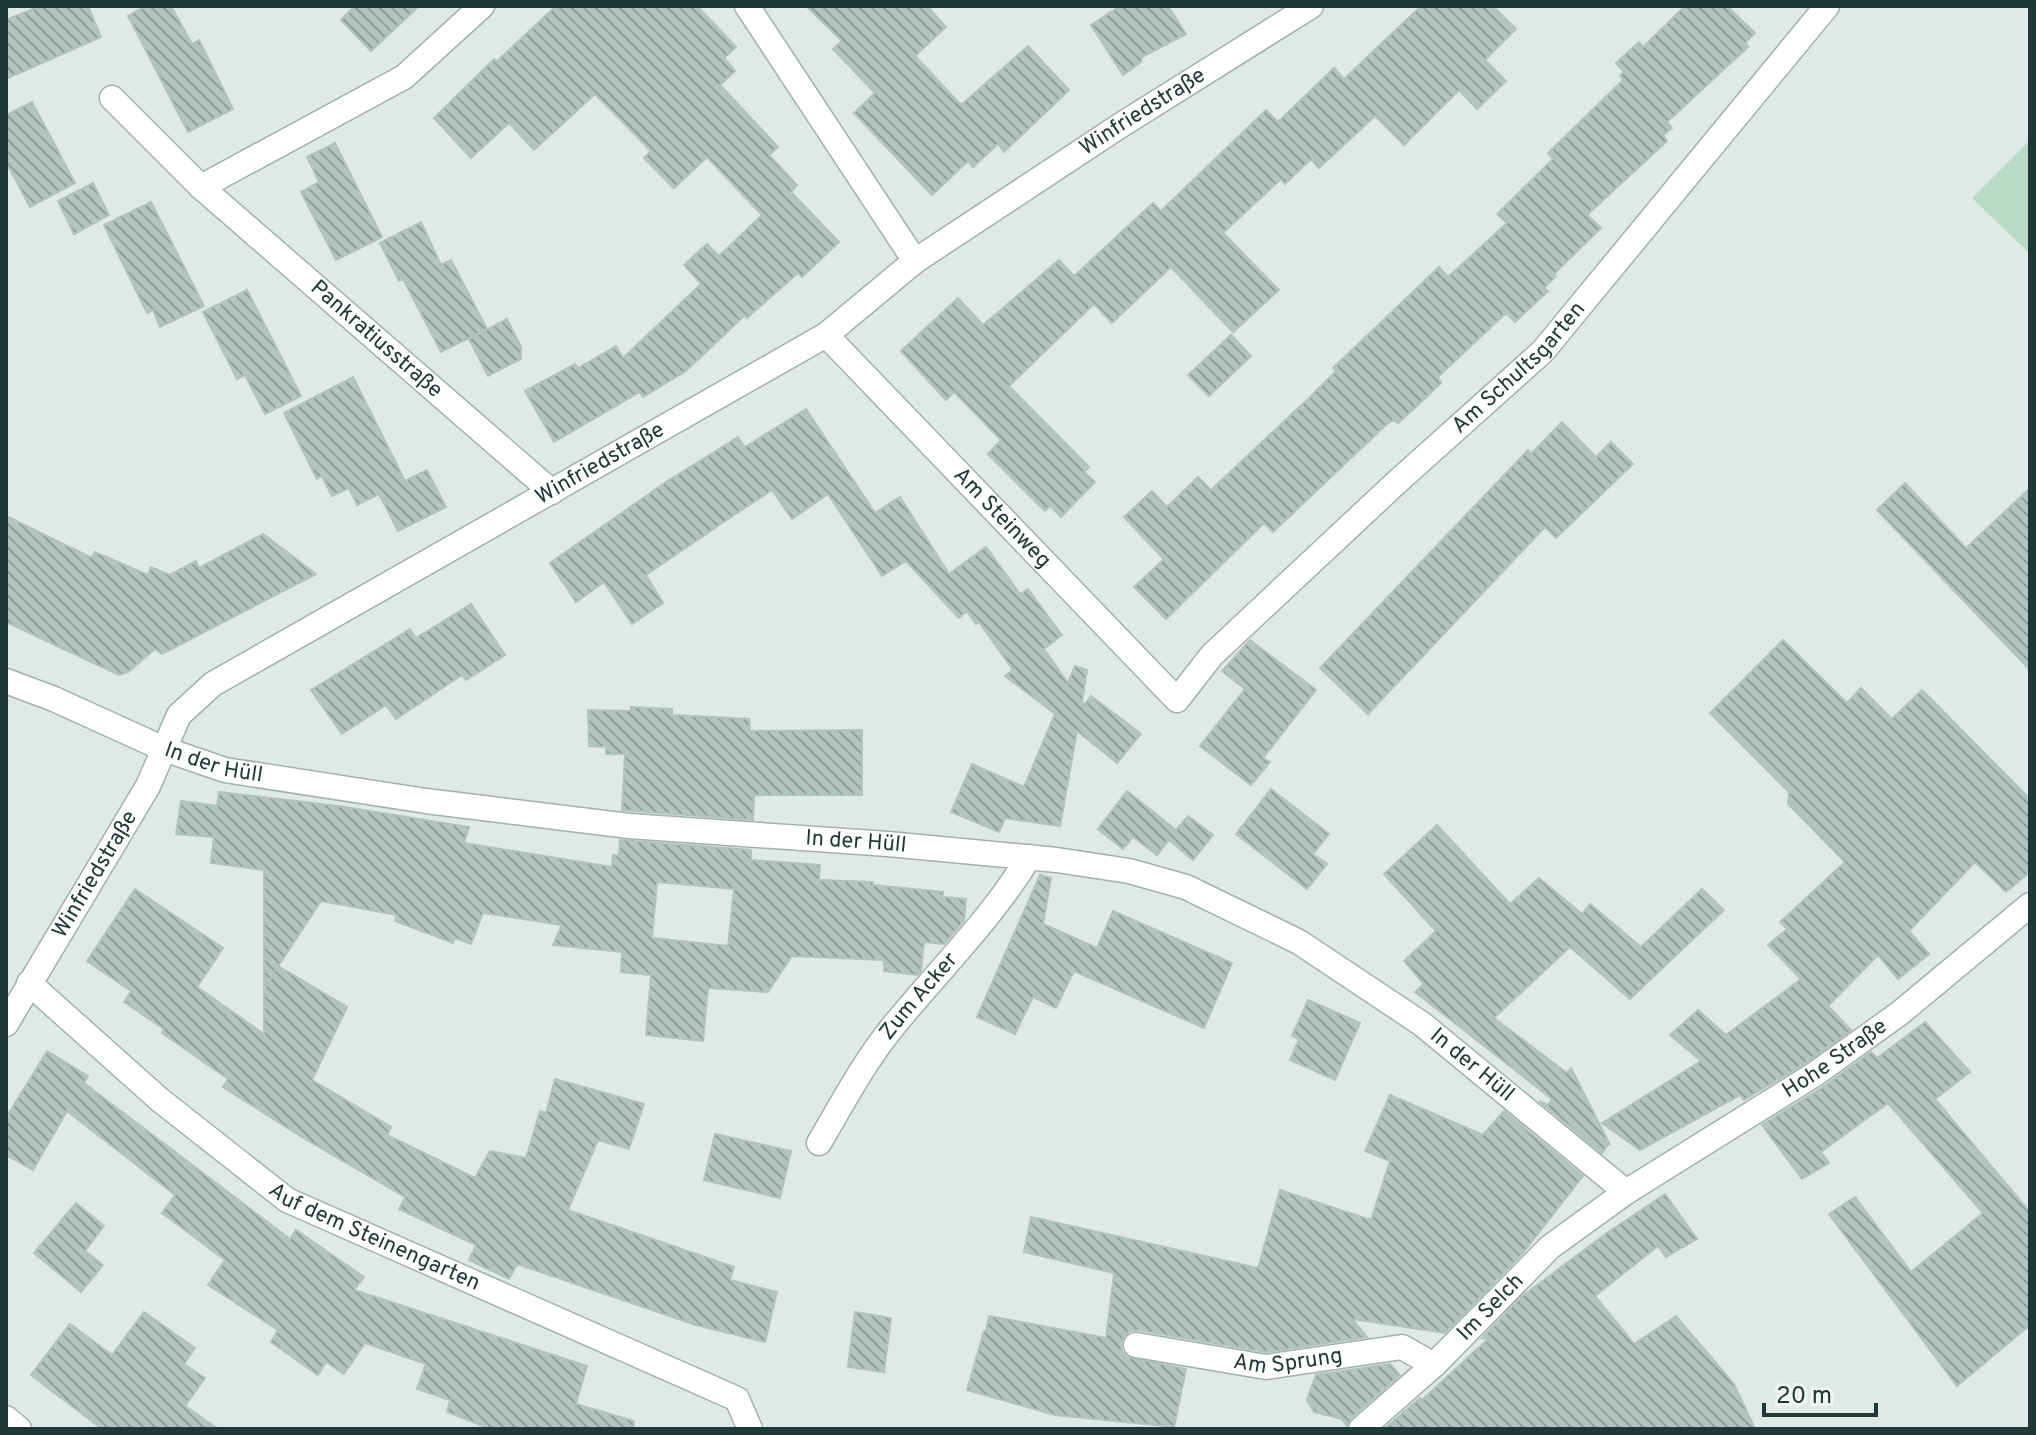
<svg xmlns="http://www.w3.org/2000/svg" width="2036" height="1435" font-family="Overpass,sans-serif">
	<defs>
		<pattern id="building-back-hatch" width="6" height="6" patternUnits="userSpaceOnUse" patternTransform="scale(2)"><rect width="6" height="6" fill="#b4c4c0"/><path d="M-1 5l2 2M0 0l6 6M5-1l2 2" fill="none" stroke="#92a09d"/></pattern>
	</defs>
	<rect width="100%" height="100%" fill="#dfeae7"/>
	<path fill="#b8dac7" d="M2030 140V254L1972 198Z"/>
	<path fill="url(#building-back-hatch)" stroke="#b1c3bf" stroke-width="2" fill-rule="evenodd" d="M40 6H88L101 37 6 79V20Z
		M146 6H171L192 44 199 40 233 109 188 132 128 16Z
		M355 6H419L371 51 341 20Z
		M556 6H697L736 47 724 58 735 71 720 85 778 147 769 155 797 185 791 192 839 242 802 277 798 273 747 318 745 315 686 371 643 397 640 392 554 442 525 391 575 364 578 368 616 346 623 358 701 284 684 265 707 244 719 256 762 215 707 157 674 188 644 158 651 151 595 94 534 150 509 123 471 158 434 118 494 59 496 62Z
		M806 6H927L946 27 915 56 961 105 1028 46 1069 90 1004 152 998 144 973 167 968 161 932 195 854 113 875 93 833 49 842 41Z
		M1120 6H1168L1186 34 1142 57 1141 62 1123 75 1091 25Z
		M1421 6H1493L1516 29 1485 60 1506 81 1477 109 1459 90 1404 145 1375 116 1319 168 1311 159 1285 184 1281 179 1223 233 1279 290 1233 332 1171 267 1112 323 1094 304 1009 386 1089 467 1084 472 1095 482 1061 517 1050 506 1045 511 988 454 1001 440 954 392 946 400 901 351 958 298 983 325 1059 260 1074 276 1153 203 1161 211 1266 110 1278 122 1334 68 1344 79Z
		M1685 6H1727L1755 33 1746 42 1748 47 1667 122 1672 128 1663 135 1667 141 1587 215 1601 228 1554 274 1556 276 1544 288 1548 291 1515 322 1506 313 1438 377 1441 383 1418 405 1398 423 1393 420 1387 424 1273 532 1264 523 1166 619 1134 587 1164 559 1124 517 1152 491 1167 507 1198 477 1211 490 1310 397 1336 371 1333 368 1439 267 1448 277 1507 223 1497 214 1553 159 1548 153 1623 80 1620 75 1624 72 1616 63 1639 42 1643 47Z
		M32 102 75 183 30 207 6 162V115Z
		M335 143 382 237 336 260 301 192 319 182 307 157Z
		M93 183 109 215 74 234 58 201Z
		M151 202 204 306 160 327 153 310 147 313 104 225Z
		M421 222 441 265 451 260 487 329 441 352 403 279 399 281 380 243Z
		M247 290 301 396 265 414 245 375 237 379 203 312Z
		M507 319 521 347V359L488 376 469 339Z
		M1231 335 1251 356 1209 396 1188 375Z
		M353 377 405 481 427 470 446 507 398 531 379 494 357 505 349 488 332 496 322 476 317 479 284 413Z
		M806 409 875 513 900 497 949 574 986 547 1020 594 1028 589 1062 635 1044 649 1068 683 1075 666 1087 670 1082 702 1084 705 1091 696 1141 734 1117 763 1077 731 1060 826 1005 818 999 832 951 812 972 764 1024 787 1055 714 1005 676 1013 670 979 622 976 624 967 611 959 618 906 561 882 576 828 494 792 519 772 490 731 517 646 575 663 603 632 624 604 582 576 602 550 563 666 482 738 437 745 447Z
		M1562 422 1596 457 1611 442 1633 464 1556 538 1545 527 1368 714 1320 668 1528 450 1531 454Z
		M1905 483 1966 548 2030 488V670L1877 510Z
		M6 516 92 558 95 552 148 575 151 567 170 575 196 561 199 568 263 534 316 574 162 654 155 649 128 672 119 675 6 622Z
		M471 604 505 655 466 680 462 675 396 719 386 705 342 734 311 690 410 629 416 638Z
		M1250 640 1316 690 1263 758 1270 762 1251 785 1200 746 1245 689 1222 671Z
		M1783 640 1847 703 1861 688 1892 719 1922 690 2030 799V872L2006 892 1975 862 1909 931 1929 954 1898 979 1878 955 1828 1006 1851 1030 1807 1062 1744 1100 1740 1095 1640 1150 1602 1123 1701 1061 1670 1035 1698 1010 1726 1035 1801 979 1768 945 1787 929 1780 922 1845 862 1788 804 1789 792 1710 713Z
		M631 707 672 709V715L749 719 750 731 862 730V795H754L753 820 622 810 625 754H606V747L589 746 588 710 631 711Z
		M1271 789 1329 834 1313 854 1327 864 1307 889 1236 834Z
		M1127 791 1176 830 1188 816 1213 835 1193 860 1169 840 1157 855 1133 837 1123 849 1098 829Z
		M219 792 338 806 469 827 464 843 612 867 613 855 619 856 620 840 751 850V860L820 865 819 880 873 882V885L943 892V897L966 899 964 921 944 944 924 942 921 971 917 975 884 971V960L792 956 768 992 708 988 703 1041 646 1035 651 975 621 972 622 952 553 945 562 925 483 913 471 944 455 938 453 943 395 921 397 915 321 901 264 988V870L211 863 214 837 176 834 181 801 217 806ZM657 882 734 889 728 946 652 938Z
		M1437 825 1510 904 1539 878 1582 914 1590 904 1641 947 1702 889 1724 910 1630 999 1570 947 1494 1018 1567 1073 1571 1068 1610 1145 1609 1144 1602 1153 1539 1101 1548 1105 1552 1099 1415 992 1424 984 1404 961 1436 931 1384 874Z
		M1040 875 1051 878 1043 924 1097 948 1113 911 1232 963 1204 1028 1074 971 1056 1008 1033 997 1015 1034 977 1017Z
		M135 889 223 948 197 987 264 1034V990L278 966 347 1007 312 1080 391 1127 387 1135 475 1178 490 1151 526 1158 540 1111 546 1113 555 1079 644 1104 629 1149 598 1140 568 1210 734 1267 730 1280 777 1292 765 1342 696 1325 517 1264 509 1279 469 1260 476 1245 399 1209 405 1197 300 1136 223 1087 228 1079 162 1033 164 1029 124 1002 131 991 87 961Z
		M1308 1000 1360 1023 1335 1080 1290 1060 1299 1039 1292 1036Z
		M1925 1022 1970 1072 1935 1099 2030 1212V1325L1957 1386 1829 1214 1855 1197 1911 1272 1983 1213 1888 1103 1821 1152 1829 1163 1802 1179 1762 1125 1823 1087 1871 1052 1877 1058Z
		M47 1051 88 1076 84 1083 290 1239 296 1230 364 1277 354 1290 587 1366 576 1404 634 1421 633 1429H491L447 1412 450 1400 417 1389 426 1364 365 1343 344 1374 326 1362 318 1375 271 1342 278 1330 208 1285 225 1260 162 1213 175 1195 67 1111 33 1170 6 1155V1118Z
		M1390 1095 1483 1135 1504 1111 1583 1176 1523 1253 1445 1333 1352 1319 1367 1337 1266 1352 1138 1330 1130 1331 1124 1336 1121 1343 1122 1351 1127 1357 1186 1369 1174 1427 1055 1415 967 1390 984 1331H986L989 1316 1106 1338 1114 1273 1024 1252 1031 1217 1258 1268 1280 1190 1371 1220 1390 1161 1365 1151Z
		M715 1134 791 1151 780 1198 704 1180Z
		M1665 1194 1697 1239 1666 1257 1658 1246 1595 1296 1634 1344 1676 1316 1734 1384 1755 1429H1384L1420 1398 1422 1400 1488 1339 1482 1338 1521 1297 1607 1233Z
		M76 1203 104 1226 85 1251 103 1265 81 1292 34 1253Z
		M144 1312 195 1348 184 1364 205 1378 185 1406 218 1429H102L31 1375 70 1324 112 1355Z
		M855 1312 891 1318 884 1372 848 1367Z
		M1390 1364 1400 1375 1351 1418 1347 1426 1342 1419 1314 1412 1307 1400 1316 1375Z"/>
	<g fill="none" stroke-linecap="round" stroke-linejoin="round">
		<defs>
			<g id="street">
				<path d="M747 6 915 261"/>
				<path id="s1" d="M112 98 201 187 552 492"/>
				<path d="M201 187 404 77 482 6"/>
				<path id="s2" d="M826 335 1177 700 1212 655 1397 482 1543 351 1827 6"/>
				<path id="s3" d="M6 681 54 699 164 749 225 770 426 801 629 826 888 844 1057 860 1129 871 1186 887 1299 942 1422 1024 1626 1192"/>
				<path id="s4" d="M29 983 160 1100 287 1200 737 1399 750 1429"/>
				<path id="s5" d="M6 1024 148 786 179 715 213 684 826 335 915 261 1118 127 1311 6"/>
				<path id="s6" d="M819 1143C842 1104 863 1064 891 1029 937 972 991 920 1029 857"/>
				<path id="s7" d="M1136 1345 1266 1367 1402 1347 1434 1365"/>
				<path d="M6 1418 19 1429"/>
				<path id="s8" d="M1361 1429 1434 1365 1550 1247 1626 1192 1815 1074 1900 1013 2030 905"/>
			</g>
		</defs>
		<use href="#street" stroke="#a2b1af" stroke-width="27"/>
		<use href="#street" stroke="#fff" stroke-width="24"/>
	</g>
	<g text-anchor="middle" dominant-baseline="central" stroke-width="8" stroke-linejoin="round" paint-order="stroke">
		<g font-size="22" fill="#203937" stroke="#eff6f4">
			<text stroke="none"><textPath href="#s5" startOffset="1494">Winfriedstraße</textPath></text>
			<text stroke="none"><textPath href="#s1" startOffset="358">Pankratiusstraße</textPath></text>
			<text stroke="none"><textPath href="#s2" startOffset="984">Am Schultsgarten</textPath></text>
			<text stroke="none"><textPath href="#s5" startOffset="846">Winfriedstraße</textPath></text>
			<text stroke="none"><textPath href="#s2" startOffset="254">Am Steinweg</textPath></text>
			<text stroke="none"><textPath href="#s3" startOffset="224">In der Hüll</textPath></text>
			<text stroke="none"><textPath href="#s3" startOffset="872">In der Hüll</textPath></text>
			<text stroke="none"><textPath href="#s5" startOffset="174">Winfriedstraße</textPath></text>
			<text stroke="none"><textPath href="#s6" startOffset="178">Zum Acker</textPath></text>
			<text stroke="none"><textPath href="#s8" startOffset="604">Hohe Straße</textPath></text>
			<text stroke="none"><textPath href="#s3" startOffset="1544">In der Hüll</textPath></text>
			<text stroke="none"><textPath href="#s4" startOffset="432">Auf dem Steinengarten</textPath></text>
			<text stroke="none"><textPath href="#s8" startOffset="178">Im Selch</textPath></text>
			<text stroke="none"><textPath href="#s7" startOffset="154">Am Sprung</textPath></text>
		</g>
	</g>
	<rect width="2036" height="1435" fill="none" stroke="#203937" stroke-width="16"/>
	<path d="M1764 1403v12h112v-12" fill="none" stroke="#203937" stroke-width="4"/>
	<text x="1776" y="1403" font-size="24" fill="#203937" stroke="#eff6f4" stroke-width="6" paint-order="stroke">20 m</text>
</svg>
